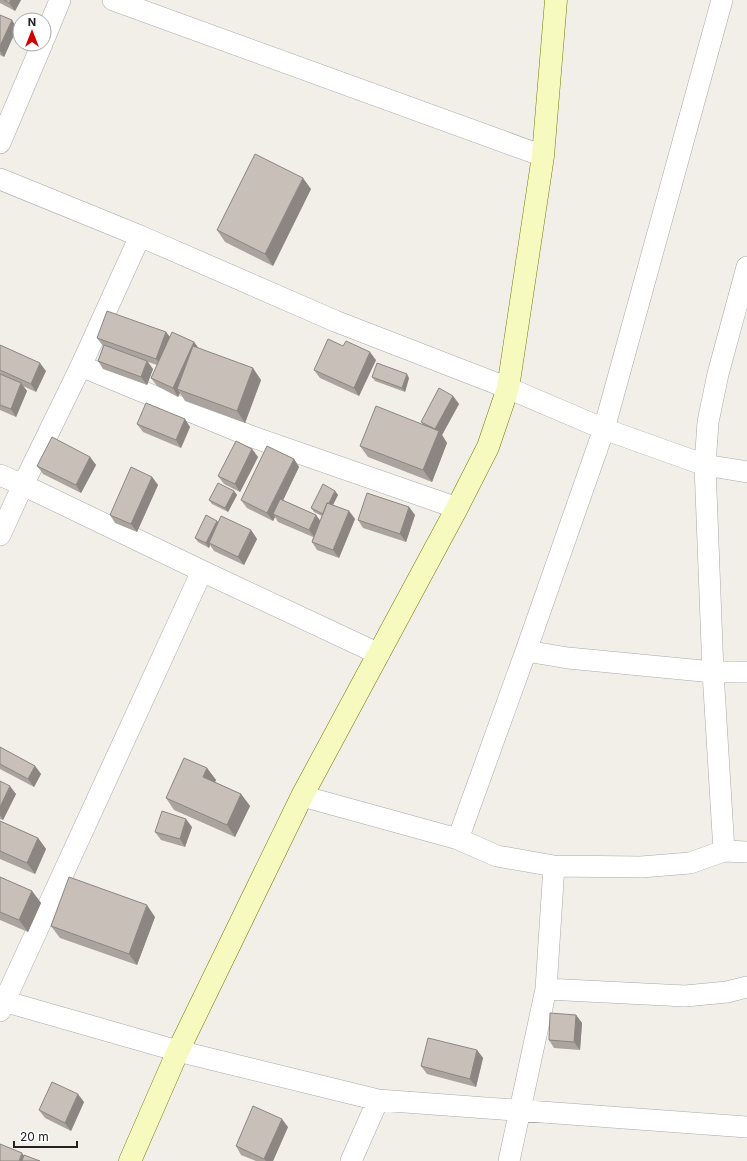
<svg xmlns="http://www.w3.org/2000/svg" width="747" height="1161" font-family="Inter,sans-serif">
	<rect width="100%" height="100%" fill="#f2efe9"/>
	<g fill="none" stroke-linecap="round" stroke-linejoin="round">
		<defs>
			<path id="street" d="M113 0 543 156
				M44 39 60 0
				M0 143 42 44
				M0 179 140 236 335 321 508 388 604 429 705 465 747 472
				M81 366 250 436 457 508
				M0 475 23 485 202 571 379 654
				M0 535 23 485 81 366 140 236
				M526 651 568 658 713 672H747
				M302 796 458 839 497 856 554 866 641 867 690 863 724 851 747 852
				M458 839 526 651 604 429 722 0
				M724 851 713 672 705 465 708 422 718 374 747 267
				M546 989 685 996 727 992 747 987
				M0 1000 178 1051 378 1100 747 1127
				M0 1011 202 571
				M351 1161 378 1100
				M509 1161 546 989 554 866"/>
			<path id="secondary" d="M130 1161 178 1051 302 796 457 508 488 447 508 388 543 156 556 0"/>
		</defs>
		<use href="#street" stroke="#a9a9a9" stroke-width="22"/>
		<use href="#secondary" stroke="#707d05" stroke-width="23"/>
		<use href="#street" stroke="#fff" stroke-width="21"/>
		<use href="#secondary" stroke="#f7fabf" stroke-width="22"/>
	</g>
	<path fill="#aba49e" d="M0 0H21L15 11 0 3Z
		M0 15 17 28 4 57 0 55Z
		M311 189 273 266 225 242 217 230Z
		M166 332 170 337 194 342 198 348 261 380 245 423 185 401 180 393 178 397 157 386 151 378 157 365 148 362 153 369 147 385 103 369 98 361 103 346 97 338Z
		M0 345 46 371 36 392 23 386 27 391 16 417 0 410Z
		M343 346 376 360 359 396 320 378 314 370Z
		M372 377 409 378 405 392 375 381Z
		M453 396 459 404 442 435 447 443 432 482 368 457 360 446 423 425 421 422Z
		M137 424 190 427 181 448 143 432Z
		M252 449 258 457 240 492 224 484 218 476Z
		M90 457 96 465 81 493 43 474 37 466Z
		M294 459 299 467 283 500 316 515 320 521 322 516 314 512 311 508 335 491 338 495 333 505 349 511 355 519 339 558 317 550 312 542 313 537 278 522 275 517 273 521 247 508 241 500Z
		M152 477 158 485 137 532 115 523 110 515Z
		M234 491 237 495 228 512 212 504 209 500Z
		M409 507 415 515 406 542 363 528 358 520Z
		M217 521 218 523 251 530 257 539 244 565 214 551 210 545 209 548 198 542 195 538Z
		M0 747 35 766 41 774 34 787 0 769Z
		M207 768 216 780 215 782 241 794 250 806 235 837 174 810 166 798Z
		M0 781 16 794 3 820 0 819Z
		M0 821 38 838 46 849 35 874 0 859Z
		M192 827 185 847 161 840 155 832Z
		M0 877 32 891 41 903 28 932 0 920Z
		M155 917 137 965 60 938 51 926Z
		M576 1015 582 1023 580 1050 554 1048 549 1040Z
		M477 1050 483 1058 476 1087 427 1074 421 1066Z
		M84 1102 71 1131 45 1118 39 1110Z
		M288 1127 273 1161H256L241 1155 236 1146Z"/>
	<path fill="#8b8681" d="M11 0H21L15 11 9 3Z
		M12 20 17 28 4 57 0 51V46Z
		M303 178 311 189 273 266 265 254Z
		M166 332 172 340 162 367 156 359Z
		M194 342 200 350 177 389 180 393 178 397 173 388Z
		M370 352 376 360 359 396 354 388Z
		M147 361 153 369 147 385 141 377Z
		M40 363 46 371 36 392 31 384Z
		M253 368 261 380 245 423 237 411Z
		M407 374 409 378 405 392 402 388Z
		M21 383 27 391 16 417 11 409Z
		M453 396 459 404 442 435 447 443 432 482 423 470 435 429Z
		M185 419 190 427 181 448 176 440Z
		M252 449 258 457 240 492 235 484Z
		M90 457 96 465 81 493 76 485Z
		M294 459 299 467 276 515 273 514 275 517 273 521 267 513Z
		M152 477 158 485 137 532 131 524Z
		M234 491 237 495 228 512 225 508Z
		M335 491 338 495 326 518 323 514Z
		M409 507 415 515 406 542 400 534Z
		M349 511 355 519 339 558 333 550Z
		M316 515 322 523 315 538 309 530Z
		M217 521 220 525 209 543 210 545 209 548 206 543Z
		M251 530 257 539 244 565 238 557Z
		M35 766 41 774 34 787 28 779Z
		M207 768 216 780 211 789 203 777Z
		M10 786 16 794 3 820 0 815V807Z
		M241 794 250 806 235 837 227 825Z
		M186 819 192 827 185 847 180 839Z
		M38 838 46 849 35 874 27 863Z
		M32 891 41 903 28 932 19 920Z
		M147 905 155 917 137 965 129 954Z
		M576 1015 582 1023 580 1050 574 1042Z
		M477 1050 483 1058 476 1087 470 1079Z
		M78 1094 84 1102 71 1131 65 1123Z
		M282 1119 288 1127 273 1161H266L264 1159Z
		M22 1153 28 1161H19Z"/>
	<path fill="#c7bfb8" stroke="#8b8681" d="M4 0H11L9 3Z
		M0 15 12 20 0 46Z
		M255 154 303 178 265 254 217 230Z
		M107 311 166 332 156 359 97 338Z
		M172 332 194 342 173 388 151 378Z
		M328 339 343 346 346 341 370 352 354 388 314 370Z
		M0 345 40 363 31 384 0 370Z
		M104 345 147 361 141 377 98 361Z
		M193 346 253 368 237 411 177 389Z
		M377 363 407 374 402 388 372 377Z
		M0 374 21 383 11 409 0 405Z
		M439 388 453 396 435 429 421 422Z
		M146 403 185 419 176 440 137 424Z
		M376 406 439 431 423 470 360 446Z
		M52 437 90 457 76 485 37 466Z
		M236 441 252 449 235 484 218 476Z
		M267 446 294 459 267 513 241 500Z
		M131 467 152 477 131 524 110 515Z
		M218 483 234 491 225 508 209 500Z
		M323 484 335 491 329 503H327L323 514 311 508Z
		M367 493 409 507 400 534 358 520Z
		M280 499 316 515 309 530 273 514Z
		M327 503 349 511 333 550 312 542Z
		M206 515 217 521 206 543 195 538Z
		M221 516 251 530 238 557 209 543Z
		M0 747 35 766 28 779 0 764Z
		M184 758 207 768 203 777 241 794 227 825 166 798Z
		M0 781 10 786 0 807Z
		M162 811 186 819 180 839 155 832Z
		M0 821 38 838 27 863 0 851Z
		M0 877 32 891 19 920 0 912Z
		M69 877 147 905 129 954 51 926Z
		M550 1013 576 1015 574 1042 549 1040Z
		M428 1038 477 1050 470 1079 421 1066Z
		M52 1082 78 1094 65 1123 39 1110Z
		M253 1106 282 1119 264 1159 236 1146Z
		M0 1144 22 1153 19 1161H0Z
		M24 1155 40 1161H22Z"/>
	<g transform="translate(32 32)"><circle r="19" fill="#ffffff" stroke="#a7a7a7"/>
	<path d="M0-3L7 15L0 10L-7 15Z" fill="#d40000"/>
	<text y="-6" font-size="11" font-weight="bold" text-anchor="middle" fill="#222222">N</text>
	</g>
	<path d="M14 1141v6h63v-6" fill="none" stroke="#222222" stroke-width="2"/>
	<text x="20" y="1141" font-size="12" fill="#222222" stroke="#ffffff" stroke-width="3" paint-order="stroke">20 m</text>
</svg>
